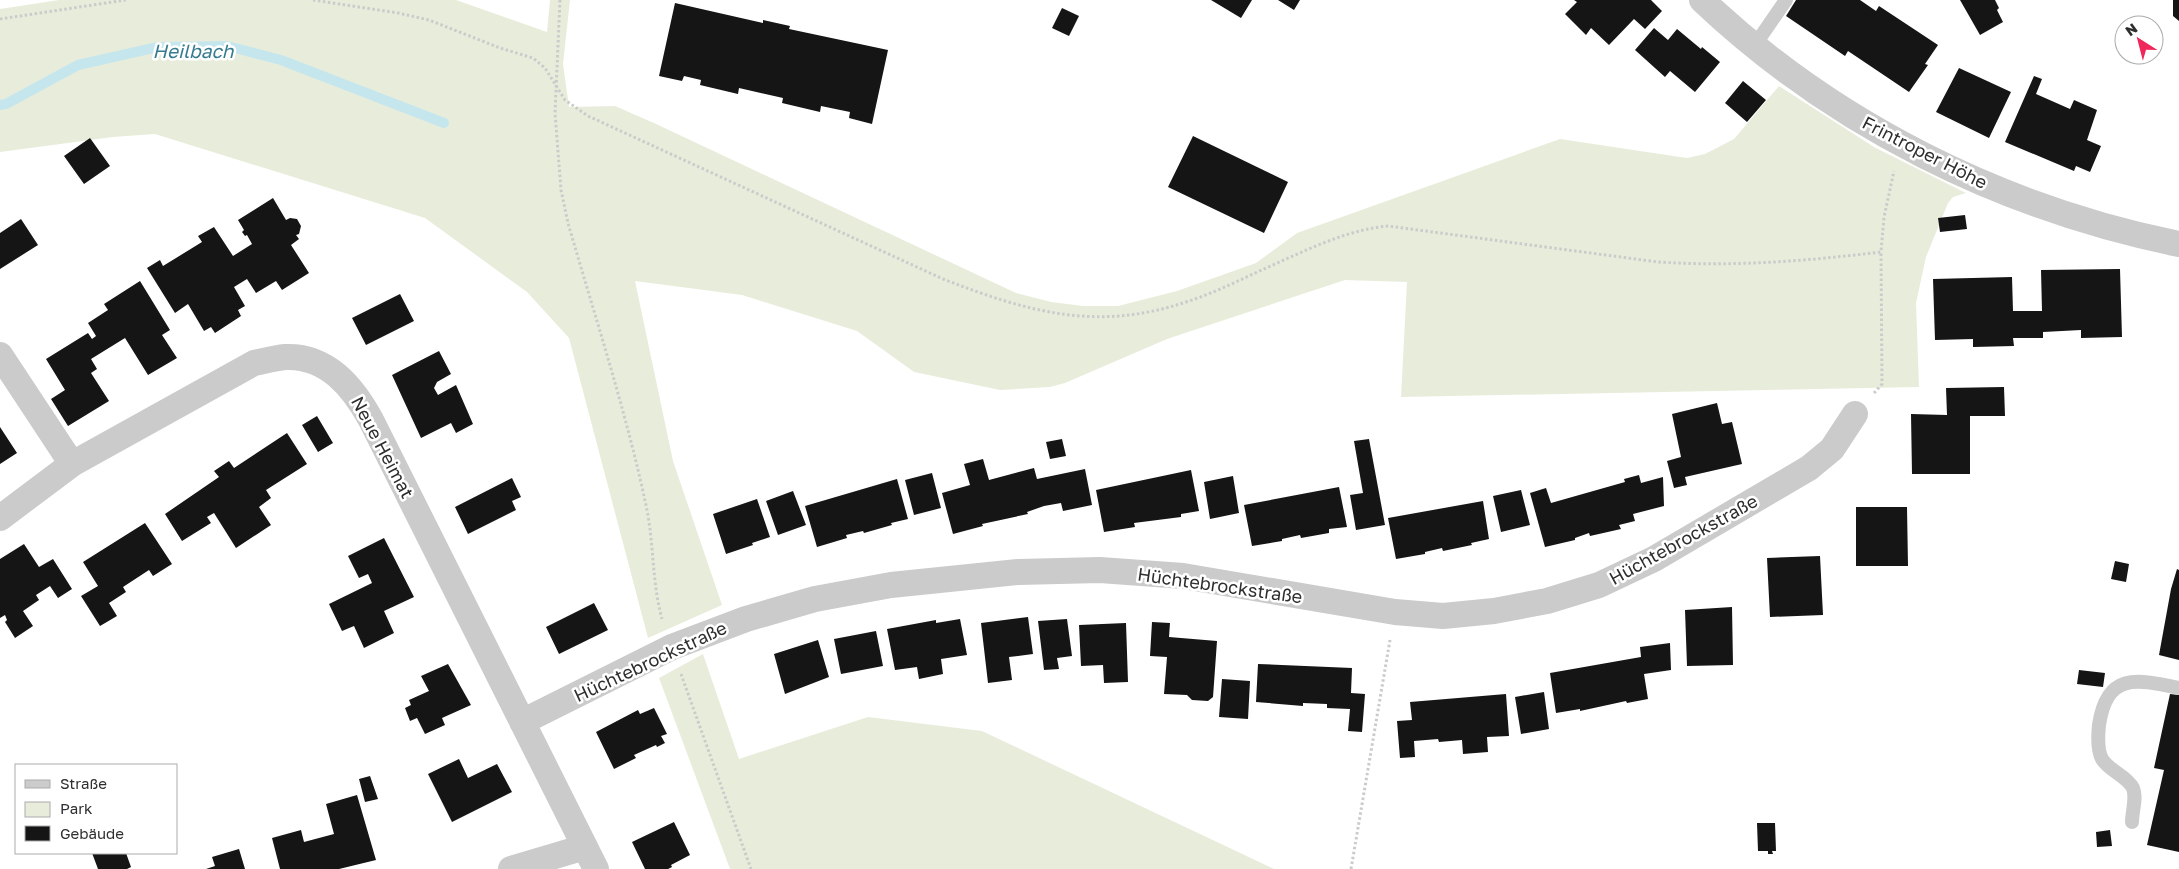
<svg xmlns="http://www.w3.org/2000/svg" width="2179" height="869" font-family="'Golos Text',sans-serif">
	<rect width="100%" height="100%" fill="#fff"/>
	<path fill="#e8eddb" d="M59 0H456L547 32 550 0H570L563 64 569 107 615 106 654 123 1016 293 1051 302 1083 306H1118L1177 291 1256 263 1297 233 1560 139 1687 158 1705 154 1734 139 1779 86 1874 147 1966 193 1953 197 1948 203 1926 257 1916 303 1919 387 1401 397 1407 282 1345 280 1167 339 1065 383 1050 387 1000 390 914 372 857 331 742 295 635 281 673 461 722 605 648 638 569 338 527 292 425 218 155 134 113 137 0 152V9Z
		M703 654 739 759 868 717 982 731 1274 869H730L659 678Z"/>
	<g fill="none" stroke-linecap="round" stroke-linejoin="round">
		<path stroke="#c6e6ee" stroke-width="10" d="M0 105 6 104 78 65 158 47 227 46 281 60 444 123"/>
	</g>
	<path fill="#151515" d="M1211 0H1252L1241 18Z
		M1278 0H1300L1294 10Z
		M1574 0H1651L1662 11 1645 29 1634 19 1609 45 1591 28 1586 35 1565 14 1577 2Z
		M1796 0H1860L1876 11 1879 6 1938 45 1925 64 1928 65 1909 92 1848 51 1845 56 1786 16Z
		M1960 0H1995L1999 8 1997 10 2003 22 1980 35Z
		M2173 0H2179V21L2173 16Z
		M675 3 763 23V20L790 26 789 29 888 50 872 124 849 118 850 112 821 106 820 112 782 103 783 98 739 88 738 94 700 85 701 80 684 76 682 81 659 76Z
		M1062 8 1079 16 1069 36 1052 28Z
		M1654 28 1668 40 1677 29 1701 49 1702 47 1720 62 1695 92 1670 71 1665 77 1635 50Z
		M1959 68 2011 92 1989 138 1936 112Z
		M2034 76 2042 79 2036 94 2070 109 2074 100 2097 110 2087 140 2101 146 2090 172 2076 166 2074 171 2005 142Z
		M1743 81 1766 100 1747 122 1725 103Z
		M1193 136 1288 182 1264 233 1168 187Z
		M90 138 110 166 84 184 64 156Z
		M273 198 286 220 290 218 297 219 301 226 299 234 296 235 299 239 291 245 309 273 282 290 276 281 256 293 247 279 234 287 245 306 238 310 241 316 215 333 211 327 204 331 188 304 175 313 147 268 160 260 163 266 202 242 198 236 214 227 233 256 252 244 247 235 245 236 242 232 244 230 238 220Z
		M1965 215 1967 229 1940 232 1938 218Z
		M21 219 38 245 0 269V233Z
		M2120 269 2122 337 2081 338V330L2043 332V338H2013L2014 346 1973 347V339L1935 340 1933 279 2012 277 2013 311H2042L2041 270Z
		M140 281 170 330 162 335 177 358 148 375 125 338 91 359 97 369 91 373 109 401 68 426 51 399 65 390 46 359 88 333 92 339 96 336 88 323 108 310 104 304Z
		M400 294 414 321 366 345 352 318Z
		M439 351 451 374 437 382 434 388 438 395 456 385 473 424 456 433 451 423 421 438 392 375Z
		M2004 387 2005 416H1970V474H1912L1911 414 1947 415 1946 388Z
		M1717 403 1722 424 1732 422 1742 464 1685 477 1687 485 1674 488 1667 461 1681 457 1672 414Z
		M317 416 333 443 318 452 302 425Z
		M0 427 17 453 0 464Z
		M287 433 307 464 266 490 271 498 259 507 271 525 236 548 214 513 207 517 211 523 182 541 165 514 219 477 214 471 229 461 234 468Z
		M1062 439 1066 456 1050 459 1046 442Z
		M1369 439 1385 525 1356 530 1350 495 1363 493 1354 441Z
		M983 459 989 480 1034 468 1037 479 1085 469 1092 505 1063 511 1061 503 1044 506 1027 512 1028 514 982 524 983 526 953 534 942 493 970 485 964 464Z
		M1191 470 1199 511 1181 514V517L1134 523 1135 527 1104 532 1096 490Z
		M932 473 941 508 914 515 905 480Z
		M1639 475 1641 483 1663 477 1664 506 1633 514 1635 521 1619 525 1621 529 1590 536 1589 533 1575 538V540L1545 547 1530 493 1546 488 1551 503 1625 482 1624 479Z
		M1233 476 1239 513 1210 519 1204 482Z
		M512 478 521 497 512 501 516 510 468 534 455 507Z
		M897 479 908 519 891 523 892 525 864 533 863 531 846 535 847 538 817 547 805 506Z
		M1339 487 1347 527 1329 529V533L1301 538 1300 535 1282 539V541L1252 546 1244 505Z
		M1521 490 1530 525 1501 532 1493 496Z
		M793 491 806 525 778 535 766 501Z
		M757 499 770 537 752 543 753 545 726 554 713 514Z
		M1483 501 1489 539 1471 543 1472 545 1443 551 1442 548 1425 552V554L1396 559 1388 518Z
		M1856 507H1907L1908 566H1856Z
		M145 523 172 564 153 576 149 570 123 587 126 592 109 603 117 616 100 626 81 596 98 586 83 562Z
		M384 538 414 597 384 611 394 633 364 648 354 626 342 631 329 604 372 583 368 574 359 578 348 556Z
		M24 544 39 567 53 559 72 589 58 598 50 586 36 595 39 600 23 611 33 626 15 638 5 622 7 620 5 615 0 618V559Z
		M1820 556 1823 615 1770 617 1767 558Z
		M2115 561 2129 564 2126 582 2111 579Z
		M2177 569 2179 570V660L2159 655 2171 589Z
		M594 603 608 630 559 654 546 627Z
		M1732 607 1733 665 1687 666 1685 610Z
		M1028 617 1033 654 1009 657 1012 680 988 683 981 623Z
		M960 619 967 655 941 659 943 674 919 679 917 667 895 670 887 629 936 620V623Z
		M1067 619 1072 656 1057 658 1059 669 1044 670 1038 621Z
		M1152 622 1170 623 1169 637 1217 641 1213 697 1208 701 1192 700 1187 695 1164 694 1167 657 1150 656Z
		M1126 623 1128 682 1104 683 1103 665 1081 666 1079 625Z
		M876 631 883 666 841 674 834 639Z
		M818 640 829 677 785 694 774 654Z
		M1670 643 1671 670 1644 674 1648 699 1627 703 1626 701 1580 711V709L1556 713 1550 673 1641 657 1640 647Z
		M448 664 471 705 442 718 445 725 425 734 417 718 410 721 405 708 411 705 409 700 429 691 421 676Z
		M1258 664 1352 668 1351 693 1365 694 1362 732 1348 731 1350 709 1327 708V704L1303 703V706L1256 702Z
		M2079 670 2105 673 2103 687 2077 684Z
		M1222 679 1250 681 1248 719 1219 717Z
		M1544 692 1549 729 1521 734 1515 697Z
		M1506 694 1509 736 1487 737 1488 752 1463 754 1462 740 1439 742 1438 739 1414 741 1415 757 1400 758 1397 721 1412 720 1410 702Z
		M2170 694 2179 695V852L2147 845 2164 770 2154 768Z
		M654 708 667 734 661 736 665 743 657 747 656 745 634 755 636 758 614 769 596 732 638 710 640 714Z
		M459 759 468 778 497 764 512 792 452 822 428 774Z
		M370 776 378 799 365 802 359 779Z
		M357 795 376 860 339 869H280L272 838 301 830 304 842 334 834 326 804Z
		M674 822 690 855 671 865 672 867 668 869H645L632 842Z
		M1757 823H1775L1776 851H1772L1773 854H1768V851H1758Z
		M2110 830 2112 846 2097 847 2096 832Z
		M239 849 245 869H206L215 866 212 857Z
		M92 853H126L131 867 127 869H98Z"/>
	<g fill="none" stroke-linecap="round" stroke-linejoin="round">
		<path stroke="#cbcbcb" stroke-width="3" stroke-dasharray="2.5 2.5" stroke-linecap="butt" d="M313 0 398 13 429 20 500 48 533 58 545 68 565 100 588 116 943 279C1028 312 1097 332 1186 302 1214 293 1240 280 1266 268 1305 251 1345 230 1388 226L1658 262C1733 267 1806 261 1881 252L1884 217 1894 171
			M560 0 555 113 561 190 568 223C595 317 627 414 647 510 654 546 652 583 662 619
			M0 19 126 0
			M1874 393 1882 384 1881 252
			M681 674 751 869
			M1351 869 1390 640"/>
		<path stroke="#cbcbcb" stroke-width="14" d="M1755 45 1786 0
			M2132 822C2132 811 2137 798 2133 788 2126 775 2109 771 2102 759 2097 750 2098 735 2099 725 2107 672 2136 679 2179 688"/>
		<path stroke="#cbcbcb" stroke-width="26" d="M1702 0C1834 125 2002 208 2179 244
			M0 355 72 464
			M0 518 72 464 254 363C264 361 275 358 285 357 327 355 353 387 371 420L596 869
			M522 722 672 647 746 619 815 599 891 585 1018 572 1100 570 1183 576 1395 612 1443 616 1494 611 1547 601 1599 585 1654 559 1809 468 1832 449 1855 414
			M511 869 585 847"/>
	</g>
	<g text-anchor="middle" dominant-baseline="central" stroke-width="5" stroke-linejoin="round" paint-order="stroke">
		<g font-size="18" fill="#2e2e2e" stroke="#fff">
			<text transform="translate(1925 152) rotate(27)">Frintroper Höhe</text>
			<text transform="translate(383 447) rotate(62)">Neue Heimat</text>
			<text transform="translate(1683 539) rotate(-29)">Hüchtebrockstraße</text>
			<text transform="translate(1220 585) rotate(8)">Hüchtebrockstraße</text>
			<text transform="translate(650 661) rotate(-25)">Hüchtebrockstraße</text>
		</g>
		<g font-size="19" font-style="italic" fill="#367c8e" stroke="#fff">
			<text x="193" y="50">Heilbach</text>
		</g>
	</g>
	<rect x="15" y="764" width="162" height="90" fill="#ffffff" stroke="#ababab"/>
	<rect x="25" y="780" width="25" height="8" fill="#cbcbcb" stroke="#ababab"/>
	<text x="60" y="789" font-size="15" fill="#2e2e2e">Straße</text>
	<rect x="25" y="802" width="25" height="15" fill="#e8eddb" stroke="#ababab"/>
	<text x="60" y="814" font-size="15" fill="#2e2e2e">Park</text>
	<rect x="25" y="826" width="25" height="15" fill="#151515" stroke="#ababab"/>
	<text x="60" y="839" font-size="15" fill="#2e2e2e">Gebäude</text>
	<g transform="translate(2139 40) rotate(324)"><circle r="24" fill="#ffffff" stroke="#ababab"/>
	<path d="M0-4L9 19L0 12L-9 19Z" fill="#ef275a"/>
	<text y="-8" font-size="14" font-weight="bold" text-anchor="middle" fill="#2e2e2e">N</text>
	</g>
</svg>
